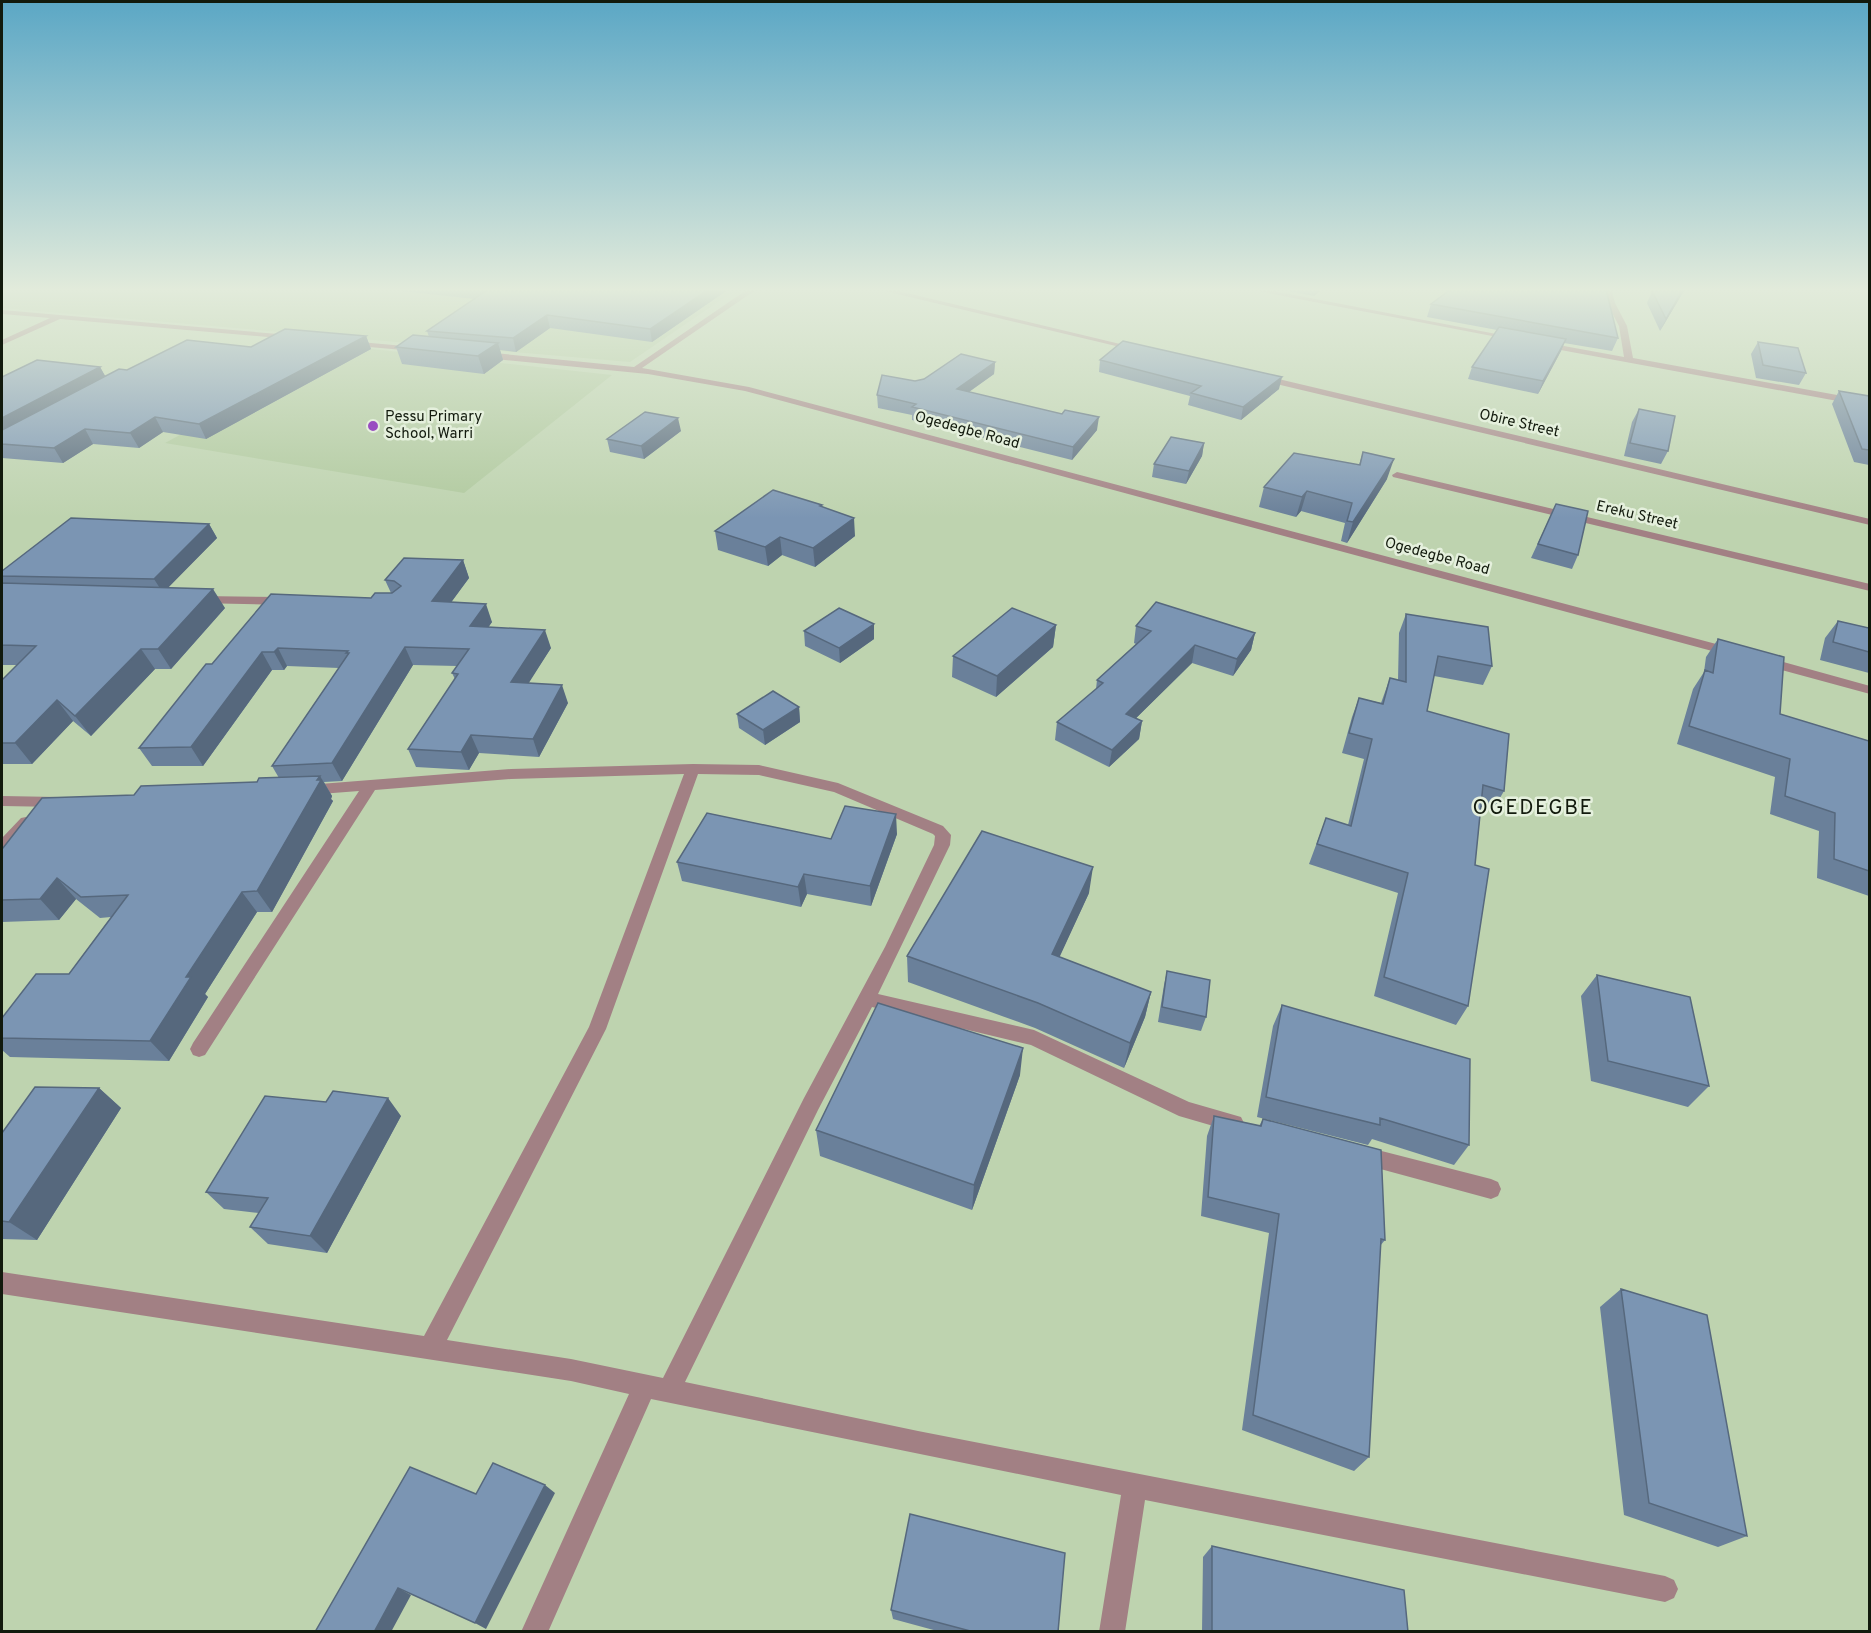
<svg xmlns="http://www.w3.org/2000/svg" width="1871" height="1633" font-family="Overpass,sans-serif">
	<rect width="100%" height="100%" fill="#bed3af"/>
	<path fill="#b0c99e" d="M2 289H737L630 362 2 308Z
		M344 346 612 375 464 493 165 443Z"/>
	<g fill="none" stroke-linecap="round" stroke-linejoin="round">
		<path fill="#a28084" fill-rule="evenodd" d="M748 289H757L642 368 749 387 1735 649 1737 652 1735 655H1727L745 391 648 374 484 358 480 355 484 352 634 367Z
			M876 289H890L1141 349 1137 351Z
			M1247 289H1263L1517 338 1513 340Z
			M1603 289H1611L1615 303 1627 326 1633 358 1870 401V407L1539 346V342H1542L1624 357 1619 326 1607 303Z
			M2 310 290 335 294 337 290 339 60 319 2 345V340L50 318 2 314Z
			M349 341 415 347 419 349 415 351 346 345 345 343Z
			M1262 375 1870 519V525L1259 380 1258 378Z
			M1397 472 1870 584V591L1393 477 1392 475Z
			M199 596 286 597 292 601 286 605 195 603 193 600Z
			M1765 657 1870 686V694L1760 664V658Z
			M693 764 759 765 838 783 943 826 951 835 950 845 878 994 1034 1030 1189 1102 1241 1117 1244 1123 1241 1129 1234 1132 1179 1116 1031 1045 872 1007 818 1110 685 1382 918 1431 1665 1576 1674 1580 1678 1589 1674 1598 1665 1602 1145 1500 1125 1632H1099L1121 1495 651 1399 548 1632H521L629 1394 571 1381 2 1294V1272L424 1336 589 1027 684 774 511 779 375 790 205 1055 199 1057 193 1055 190 1049 193 1043 359 791 307 795 300 790 307 785 511 769ZM698 774 759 775 834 792 933 834 935 836 934 845 885 947 804 1098 663 1378 571 1359 447 1340 606 1029Z
			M2 796 58 797 65 802 58 807 2 806Z
			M26 817 31 818 34 822 31 826 7 851 2 852V838L21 818Z
			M1362 1146 1491 1179 1498 1182 1501 1189 1498 1196 1491 1199 1362 1164 1355 1162 1352 1155 1355 1148Z"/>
	</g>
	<path fill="#6a809a" d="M400 289H729L652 342 550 328 516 352 500 350 503 360 484 374 402 364 396 347 429 337 427 331 475 299 400 291Z
		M1283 289H1322L1314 296 1282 290Z
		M1685 289 1660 331 1647 303 1652 291Z
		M1431 304 1618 338 1612 351 1564 343 1561 351 1538 394 1468 379 1472 367 1497 330 1427 317Z
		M366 336 371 349 206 439 163 432 139 448 93 444 63 463 2 458V377L100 367 105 376 127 370 251 347Z
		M1758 342 1806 373 1799 385 1756 378 1751 354Z
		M1100 360 1279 389 1241 420 1188 405 1190 396 1099 372Z
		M995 362 994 374 969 392 1097 430 1072 460 912 420V415L878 408 877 395 915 381Z
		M1839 391 1869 396V465L1854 462 1832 404Z
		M1639 409 1668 451 1661 464 1624 456 1632 422Z
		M681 431 644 459 610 452 607 439Z
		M1204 443 1202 456 1186 484 1152 477 1154 464Z
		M1363 452 1387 479 1347 543 1341 541 1345 523 1301 511 1296 517 1259 507 1264 487 1359 465Z
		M1556 504 1578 555 1572 569 1531 558Z
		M822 505V507L855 536 815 567 782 555 768 566 718 550 715 531Z
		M209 524 217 538 168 587 225 608 171 669H155L91 736 73 721 32 764H2V680L17 665H2V571Z
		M463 560 469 578 451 602 492 622 488 627 551 648 528 683 568 703 539 757 479 753 469 770 416 767 408 749 455 679 452 673 457 666 413 665 342 781 324 782 332 796 331 799 333 801 272 912H257L205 994 208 997 169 1061 10 1057 2 1050V1018L69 974 111 917 100 918 76 899 59 920 2 922V848L134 795 257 782 279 778 272 766 339 668 287 666 284 670H272L203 766H152L139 748 212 664 371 598 391 593 385 580Z
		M1406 614 1492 666 1483 685 1434 676 1427 711 1504 791 1493 810 1481 807 1475 865 1468 1006 1456 1025 1374 996 1398 893 1309 864 1326 818 1348 825 1364 759 1342 753 1352 717 1359 698 1381 703 1390 678 1398 680 1399 633Z
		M1838 621 1869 628V673L1820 660 1825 638Z
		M874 624V639L840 663 805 646 804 631Z
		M1056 625 1053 647 996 697 952 677 953 656Z
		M1136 626 1255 633 1251 650 1233 676 1192 663 1136 718 1142 721 1139 739 1109 767 1055 740 1057 722 1096 689 1097 680 1136 644 1134 643Z
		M1718 639 1780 714 1869 741V896L1817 878 1819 831 1770 814 1775 777 1677 744 1693 689 1704 672 1706 657Z
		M799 707 800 722 765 745 739 728 737 714Z
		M897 834 871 906 807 894 801 907 682 881 677 862 831 839Z
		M1089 893 1059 957 1151 992 1145 1017 1124 1068 1035 1028 908 982 907 956Z
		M1167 971 1206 1017 1201 1031 1158 1022 1164 985Z
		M1597 975 1709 1086 1688 1107 1591 1081 1581 996Z
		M1282 1005 1469 1145 1454 1165 1372 1139 1368 1145 1257 1117 1273 1026Z
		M1020 1075 972 1210 820 1156 816 1130Z
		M99 1088 121 1108 37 1240 2 1239V1133Z
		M326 1102 401 1116 327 1253 268 1244 250 1227 259 1213 224 1209 206 1192Z
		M1214 1116 1259 1126 1263 1119 1385 1240 1380 1246 1369 1457 1354 1471 1242 1430 1269 1233 1201 1216 1207 1136Z
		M1621 1289 1747 1536 1718 1547 1624 1515 1600 1307Z
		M1212 1546 1408 1632H1202L1203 1557Z
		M891 1610 1058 1632H941L893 1619Z"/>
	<path fill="#56687d" d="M709 289H729L652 342 650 329Z
		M1316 289H1322L1314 296Z
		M1683 289H1685L1660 331 1666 319Z
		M547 315 550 328 516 352 513 338Z
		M366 336 371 349 206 439 199 424Z
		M1566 339 1561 351 1538 394 1543 381Z
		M498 343 503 360 484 374 478 356Z
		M995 362 994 374 956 401 957 389Z
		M100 367 108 381 2 438V418Z
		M1282 377 1279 389 1241 420 1243 407Z
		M155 417 163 432 139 448 130 433Z
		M1099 417 1097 430 1072 460 1073 447Z
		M678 418 681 431 644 459 641 446Z
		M85 429 93 444 63 463 54 448Z
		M1204 443 1202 456 1186 484 1189 471Z
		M1394 459 1387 479 1347 543 1353 522Z
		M1307 491 1301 511 1296 517 1302 497Z
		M854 518 855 536 815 567 813 548Z
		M209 524 217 538 163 593 154 579Z
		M780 537 782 555 768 566 765 547Z
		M463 560 469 578 439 619 432 601Z
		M213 589 225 608 171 669 158 649Z
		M486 604 492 622 477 644 470 626Z
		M874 624V639L840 663 839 648Z
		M1056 625 1053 647 996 697 997 676Z
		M545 630 551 648 518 700 511 682Z
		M1255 633 1251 650 1233 676 1237 659Z
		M1195 645 1192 663 1123 731 1126 714Z
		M405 647 413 665 342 781 332 763Z
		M278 648 287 666 284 670 274 652Z
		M141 649 155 669 91 736 75 716Z
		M262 652 272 670 203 766 191 747Z
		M562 685 568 703 539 757 533 739Z
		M57 700 73 721 32 764 15 743Z
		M799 707 800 722 765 745 763 730Z
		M1142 721 1139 739 1109 767 1112 750Z
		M471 735 479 753 469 770 461 752Z
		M320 776 332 796 331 799 333 801 272 912 257 891Z
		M896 814 897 834 871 906 870 886Z
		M1093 867 1089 893 1049 980 1052 954Z
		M804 874 807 894 801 907 798 887Z
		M57 878 76 899 59 920 40 899Z
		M242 892 257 912 205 994 208 997 169 1061 150 1041 186 977Z
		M1151 992 1145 1017 1124 1068 1130 1043Z
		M1023 1048 1020 1075 972 1210 974 1185Z
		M99 1088 121 1108 37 1240 9 1222Z
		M388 1098 401 1116 327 1253 310 1236Z
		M545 1485 555 1493 486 1629 475 1623Z
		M398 1588 411 1595 391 1632H374Z"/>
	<path fill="#7b95b3" stroke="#56687d" stroke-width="1.5" d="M489 289H709L650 329 547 315 513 338 427 331Z
		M1451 289H1606L1618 338 1431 304Z
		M1654 289H1683L1666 319 1652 291Z
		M1499 327 1566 339 1543 381 1472 367Z
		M285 329 366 336 199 424 155 417 130 433 85 429 54 448 2 444V430L119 369 127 370 187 340 251 347Z
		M413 335 498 343 478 356 396 347Z
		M1123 341 1282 377 1243 407 1191 393 1201 386 1100 360Z
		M1758 342 1798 348 1806 373 1763 365Z
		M961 354 995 362 957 389 1062 414 1065 410 1099 417 1073 447 912 407 916 404 877 395 882 375 915 381 924 379Z
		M37 360 100 367 2 418V377Z
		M1839 391 1869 396V450L1862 449Z
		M1639 409 1675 416 1668 451 1630 443Z
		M645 412 678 418 641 446 607 439Z
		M1171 437 1204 443 1189 471 1154 464Z
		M1363 452 1394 459 1353 522 1347 521 1352 503 1307 491 1302 497 1264 487 1294 453 1360 465Z
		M773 490 822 505 820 506 854 518 813 548 780 537 765 547 715 531Z
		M1556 504 1588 511 1578 555 1538 544Z
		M71 518 209 524 154 579 2 576V571Z
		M404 558 463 560 432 601 486 604 470 626 545 630 511 682 562 685 533 739 471 735 461 752 408 749 458 674 452 673 469 649 405 647 332 763 272 766 349 653H346L348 651 278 648 274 652H262L191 747 139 748 206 664H212L271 594 371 598 375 593H392L401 586 394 581 385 580Z
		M2 583 213 589 158 649H141L75 716 57 700 15 743H2V680L36 646 2 645Z
		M1156 602 1255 633 1237 659 1195 645 1126 714 1142 721 1112 750 1057 722 1103 683 1097 680 1151 631 1136 626Z
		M839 608 874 624 839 648 804 631Z
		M1012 608 1056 625 997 676 953 656Z
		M1406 614 1488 627 1492 666 1438 656 1427 711 1509 734 1504 791 1483 785 1475 865 1489 869 1468 1006 1384 977 1408 873 1317 844 1326 818 1351 826 1372 739 1349 733 1359 698 1383 704 1390 678 1406 682Z
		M1838 621 1869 628V652L1833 642Z
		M1718 639 1784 657 1780 714 1869 741V871L1834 859 1835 813 1785 796 1790 759 1689 726 1705 670 1713 673Z
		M773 691 799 707 763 730 737 714Z
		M320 776 317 780H321L257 891 242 892 186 977H191L150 1041 2 1038V1018L36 974H69L128 895 81 897 57 878 40 899 2 900V848H3L42 798 134 795 141 786 257 782 259 778Z
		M845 806 896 814 870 886 804 874 798 887 677 862 707 813 831 839Z
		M982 831 1093 867 1052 954 1151 992 1130 1043 1038 1003 907 956Z
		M1167 971 1210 980 1206 1017 1162 1007Z
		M1597 975 1690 997 1709 1086 1608 1061Z
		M878 1003 1023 1048 974 1185 816 1130Z
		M1282 1005 1470 1059 1469 1145 1380 1118V1125L1266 1097Z
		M35 1087 99 1088 9 1222 2 1221V1133Z
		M333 1091 388 1098 310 1236 250 1227 268 1198 206 1192 265 1096 326 1102Z
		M1214 1116 1261 1126 1263 1119 1381 1150 1385 1240 1381 1239 1369 1457 1253 1415 1279 1214 1208 1197Z
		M1621 1289 1707 1315 1747 1536 1649 1503Z
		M493 1463 545 1485 475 1623 398 1588 374 1632H315L410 1467 476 1494Z
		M910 1514 1065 1553 1058 1632H974L891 1610Z
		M1212 1546 1404 1590 1408 1632H1212Z"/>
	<linearGradient id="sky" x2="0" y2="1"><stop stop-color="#5ba7c5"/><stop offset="0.56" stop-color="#e2ebdb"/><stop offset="1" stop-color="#e2ebdb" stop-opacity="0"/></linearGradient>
	<rect width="1871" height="518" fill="url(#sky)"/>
	<circle fill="#994ec1" stroke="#e5f0dd" stroke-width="2" cx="373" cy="426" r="6"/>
	<g text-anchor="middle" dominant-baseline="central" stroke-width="5" stroke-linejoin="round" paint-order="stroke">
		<g font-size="15" fill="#121a0d" stroke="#e5f0dd" text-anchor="start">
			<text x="385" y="417">Pessu Primary<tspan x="385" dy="17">School, Warri</tspan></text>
		</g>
		<g font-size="15" fill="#121a0d" stroke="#e5f0dd">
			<text transform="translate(1519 424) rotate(13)">Obire Street</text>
			<text transform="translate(967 431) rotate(15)">Ogedegbe Road</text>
			<text transform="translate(1637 516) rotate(13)">Ereku Street</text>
			<text transform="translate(1437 557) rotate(15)">Ogedegbe Road</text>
		</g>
		<g font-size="21" letter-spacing="1.5" fill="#121a0d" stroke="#e5f0dd">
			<text x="1533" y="808">OGEDEGBE</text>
		</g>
	</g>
	<rect width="1871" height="1633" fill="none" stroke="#121a0d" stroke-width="6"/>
</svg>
